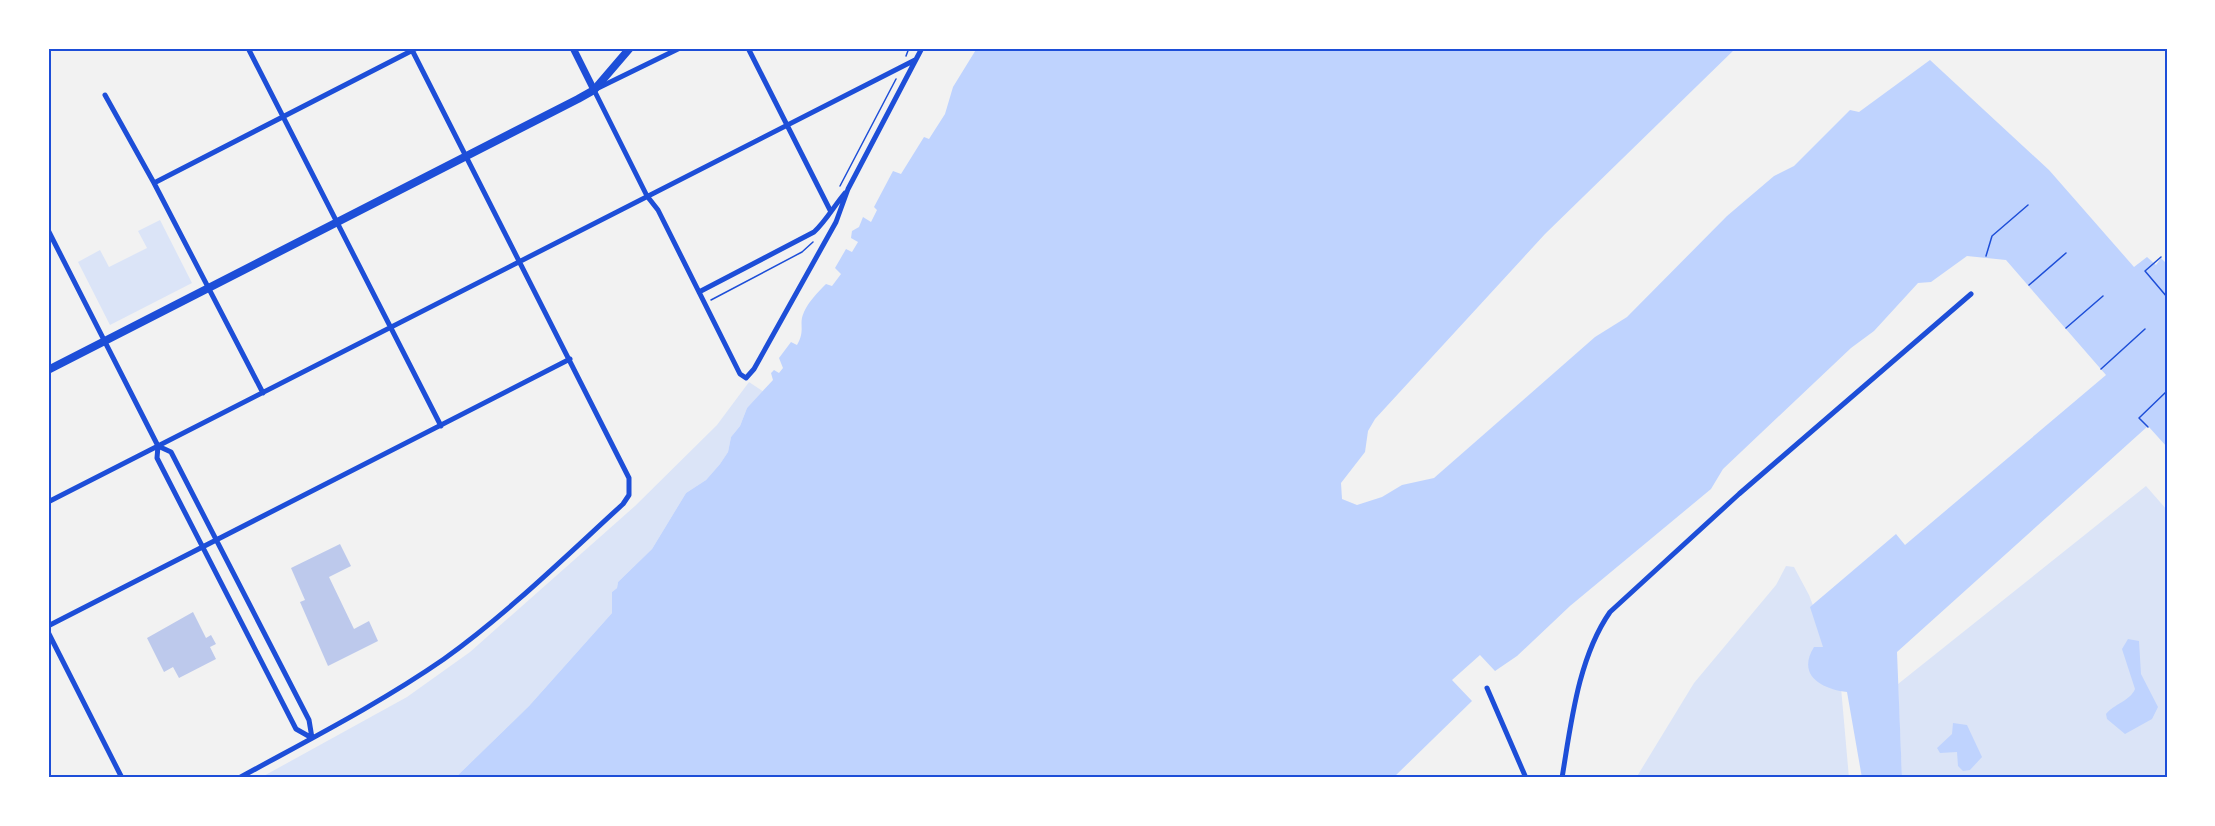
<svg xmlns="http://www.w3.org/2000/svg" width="2215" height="826" font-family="'IBM Plex Serif',serif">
	<rect width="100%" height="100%" fill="#f2f2f2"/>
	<path fill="#dbe4f7" d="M160 220 192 283 110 325 78 262 100 250 109 267 147 248 138 231Z
		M749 382 764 392 747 408 740 426 731 437 728 452 720 464 706 480 686 493 652 549 618 582 617 588 612 592V613L529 706 455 778H260L407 697 470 652 635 506 717 425Z
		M2146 486 2167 510V778H1902L1898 684Z
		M1786 566 1794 567 1809 595 1840 676 1849 778H1636L1694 683 1776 585Z"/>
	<path fill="#bfd3fe" d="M977 48H1736L1545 234 1375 419 1368 431 1365 452 1341 483 1342 499 1357 505 1382 497 1402 485 1434 478 1595 337 1627 317 1727 216 1774 176 1794 166 1850 110 1859 112 1930 60 2049 170 2134 267 2147 257 2156 265 2161 258 2167 264V447L2148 426 1897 652 1902 778H1862L1847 692C1823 689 1796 676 1814 647H1823L1810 607 1896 534 1905 545 2106 375 2006 260 1967 256 1931 282 1918 283 1874 331 1851 348 1723 469 1711 489 1570 606 1517 656 1495 671 1480 655 1452 680 1472 701 1393 778H455L529 706 612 613V592L617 588 618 582 652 549 686 493 706 480 720 464 728 452 731 437 740 426 747 408 773 380 771 373 774 370 779 373 783 368 779 358 791 342 797 345C806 329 798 325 804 312 809 301 818 292 826 284L832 286 841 274 835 268 846 249 852 252 858 242 851 238 852 231 859 227 863 217 871 222 877 210 874 207 893 171 901 174 924 137 929 139 945 114 953 87Z
		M2128 639 2139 641 2141 674 2158 707 2152 719 2125 734 2107 719 2106 714C2114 704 2130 701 2135 689L2122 649Z
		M1953 723 1967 725 1982 757 1970 770 1963 771 1958 766 1957 752 1940 753 1937 748 1952 734Z"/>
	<path fill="#bdc9ec" d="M340 544 351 566 329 577 354 629 369 621 378 641 328 666 300 602 305 600 291 568Z
		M193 612 206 638 211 635 216 644 210 647 216 659 179 678 173 667 164 672 147 638Z"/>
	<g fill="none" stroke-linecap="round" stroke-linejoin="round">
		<path stroke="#1d4ed8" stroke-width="1.5" d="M906 56 909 48
			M840 186 896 79
			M1986 256 1992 236 2028 205
			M2161 257 2145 271 2167 297
			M2029 285 2066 253
			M711 300 802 252 813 242
			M2066 328 2103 296
			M2101 369 2145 329
			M2148 427 2139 418 2167 391"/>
		<path stroke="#1d4ed8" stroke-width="5" d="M248 48 441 426
			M680 48 594 90 647 196 658 210 740 374 746 378 754 369 836 222 848 189 922 48
			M748 48 830 210
			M105 95 154 183 263 393
			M154 183 417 48
			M48 230 158 446 157 458 296 729 312 738
			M699 292 814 232C826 221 834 206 845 193
			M158 446 171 452 309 720 312 738
			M48 502 915 60
			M48 626 570 359
			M48 632 122 778
			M1487 688 1526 778
			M239 778C308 740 379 704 444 659 508 613 565 557 623 504L629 495V478L411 48
			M1562 778C1571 724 1578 658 1610 612L1739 494 1971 294"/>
		<path stroke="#1d4ed8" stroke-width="7" d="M573 48 594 90"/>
		<path stroke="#1d4ed8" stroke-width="8" d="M48 370 578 99 594 90 630 48"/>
	</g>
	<rect width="2215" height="826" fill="none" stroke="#ffffff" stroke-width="99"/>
	<rect x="50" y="50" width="2116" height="726" fill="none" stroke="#1d4ed8" stroke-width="2"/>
</svg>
